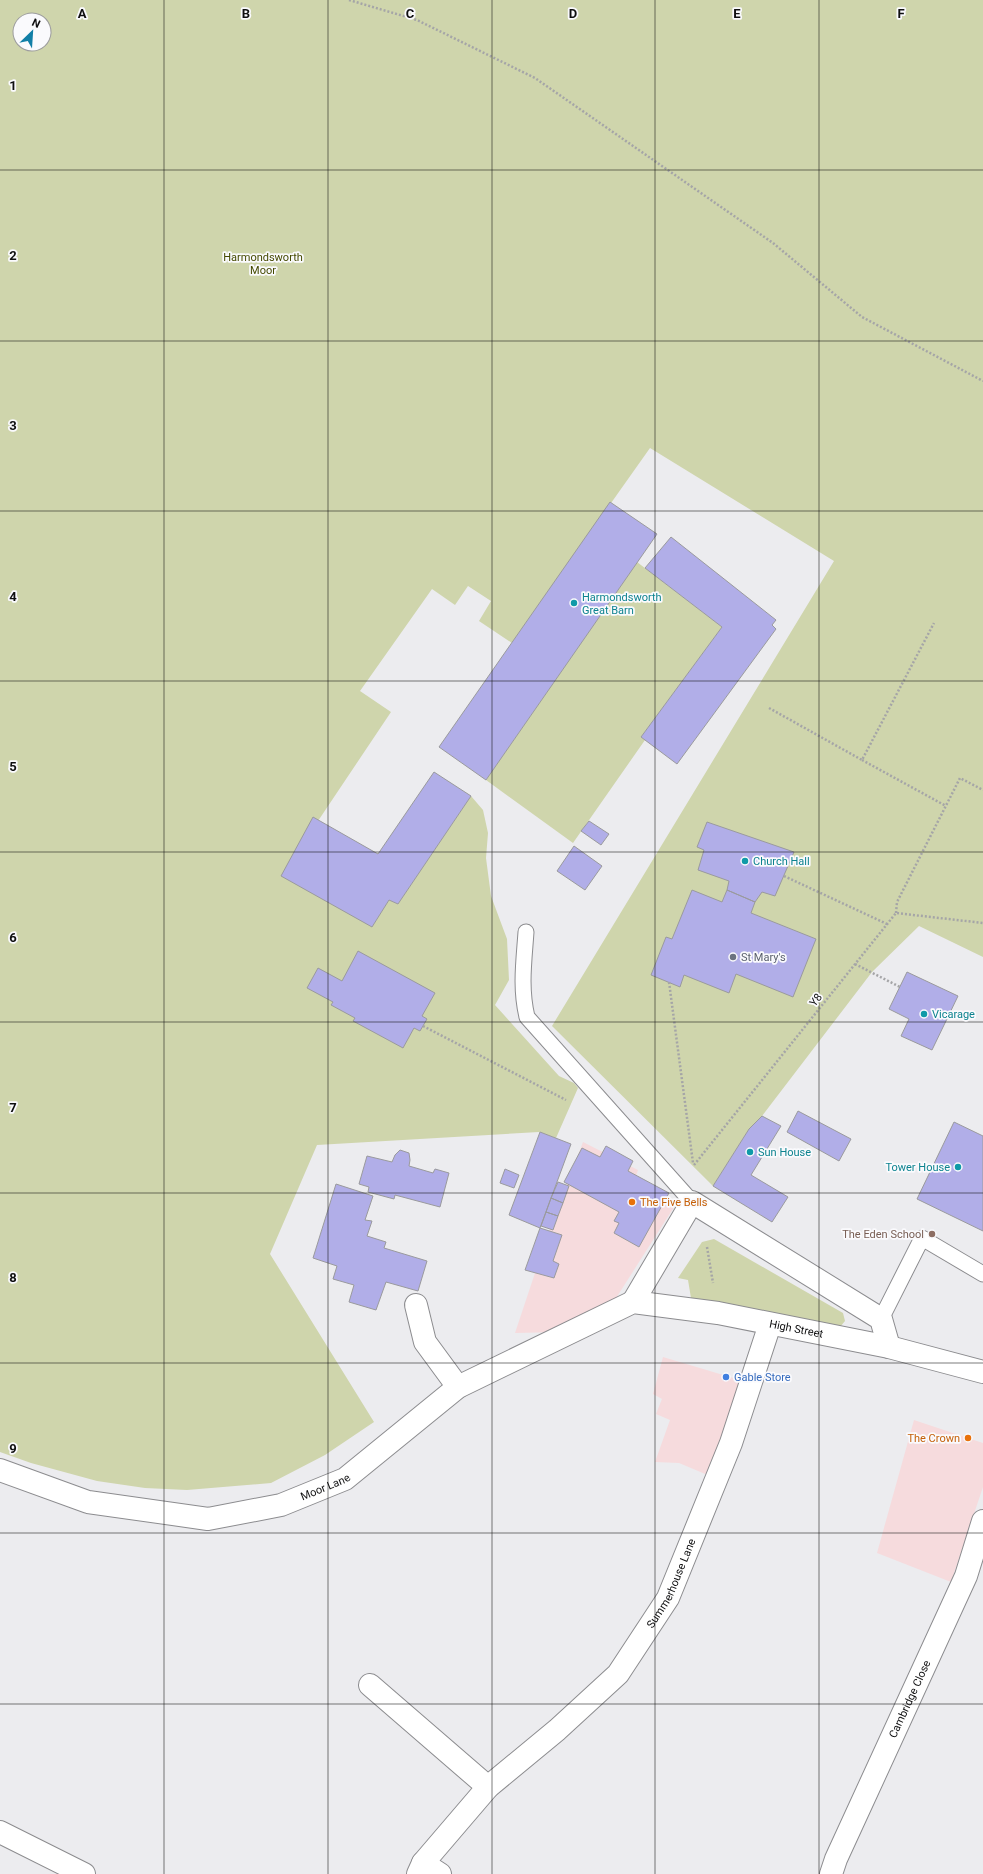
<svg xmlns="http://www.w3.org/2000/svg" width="983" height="1874" font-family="Roboto,sans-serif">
	<rect width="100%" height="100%" fill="#ececef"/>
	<path fill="#f6dbdd" d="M583 1142 638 1170 635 1179 676 1204 611 1306 561 1332 515 1333 548 1234Z
		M663 1357 750 1383 710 1476 679 1463 655 1462 670 1420 656 1414 662 1399 653 1394Z
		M914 1420 983 1443V1487L951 1582 877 1553Z"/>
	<path fill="#cfd5ac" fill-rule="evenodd" d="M0 0H983V957L919 926 872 972 762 1116 749 1129 713 1186 552 1026 834 561 650 448 512 643 479 621 491 601 468 586 455 605 432 589 360 691 391 712 318 821 372 927 389 900 398 904 471 796 483 810 488 833 486 858 491 896 507 939 509 980 495 1005 559 1076 574 1083 578 1088 556 1138 539 1132 317 1145 270 1254 374 1422 325 1455 271 1483 187 1490 145 1488 97 1481 31 1463 0 1452ZM20 20H44V44H20Z
		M637 562 722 627 641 737 645 740 573 843 486 780Z
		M714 1239 843 1313 845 1321 840 1327 691 1298 688 1280 678 1278 702 1242Z"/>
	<path fill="#b1aee8" stroke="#9a9a9d" d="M610 502 657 534 486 780 439 747Z
		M671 537 776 620 772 625 776 629 677 764 641 737 722 627 645 568Z
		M434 772 471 796 398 904 389 900 372 927 281 876 313 817 378 854Z
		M589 821 609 834 601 845 581 831Z
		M707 822 794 852 775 896 762 892 755 902 727 890 729 881 698 870 704 850 697 847Z
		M574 846 602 866 585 890 557 871Z
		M692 890 722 902 727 890 755 902 751 913 816 939 793 997 736 974 729 993 684 975 680 987 651 975 666 937 672 939Z
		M358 951 435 993 422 1016 427 1019 420 1031 414 1028 403 1048 353 1021 355 1018 331 1005 333 1002 307 988 318 968 342 981Z
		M907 972 958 996 932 1050 901 1036 909 1019 889 1009Z
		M798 1111 851 1139 839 1161 787 1132Z
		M762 1116 781 1126 751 1175 788 1197 772 1222 713 1186 749 1129Z
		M954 1122 983 1136V1231L917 1199Z
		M540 1132 571 1144 540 1228 509 1215Z
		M606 1146 633 1161 628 1171 669 1193 639 1247 614 1233 619 1223 614 1221 619 1212 564 1182 582 1148 600 1157Z
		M400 1150 409 1153 410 1160 409 1166 433 1173 435 1169 449 1173 440 1207 395 1195 394 1199 368 1192 369 1187 359 1184 367 1156 392 1162 395 1155Z
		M505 1169 519 1175 514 1188 500 1183Z
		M558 1182 569 1186 563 1203 551 1198Z
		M336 1184 373 1196 365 1220 372 1221 367 1236 386 1242 384 1248 427 1261 418 1291 386 1282 376 1310 349 1302 354 1285 333 1279 337 1266 313 1258Z
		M551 1198 563 1203 558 1216 546 1212Z
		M546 1212 558 1216 553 1230 541 1226Z
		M540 1228 562 1235 553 1261 559 1264 554 1278 525 1270Z"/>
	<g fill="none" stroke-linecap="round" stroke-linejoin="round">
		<defs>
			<path id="lane" d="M526 932C524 961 520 988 527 1017L692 1202
				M881 1319 922 1238 983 1274"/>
			<g id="street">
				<path d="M633 1302 692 1202 881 1319 889 1347"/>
				<path d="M416 1305 425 1342 458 1387"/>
				<path id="s1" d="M0 1470 88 1502 208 1519 281 1505 345 1479 458 1387 633 1302 718 1313 889 1347 983 1372"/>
				<path d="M370 1685 488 1787"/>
				<path d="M0 1832 84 1874"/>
				<path d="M423 1863 440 1874"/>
				<path id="s2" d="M418 1874 423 1863 488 1787 557 1730 618 1674 668 1598 731 1443 770 1324"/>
				<path id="s3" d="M831 1874 836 1859 966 1576 983 1521"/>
			</g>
		</defs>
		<use href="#lane" stroke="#8c8c8f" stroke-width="17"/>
		<use href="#street" stroke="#8c8c8f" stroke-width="24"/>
		<path stroke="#a5a5a7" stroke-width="2.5" stroke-dasharray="2 2" stroke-linecap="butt" d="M349 0 417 20 535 78 773 243 862 317 983 381
			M769 708 862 760 934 623
			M862 760 946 806
			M784 876 887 924
			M896 913 897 902 960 778 983 790
			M855 964 900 987
			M669 982 693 1163
			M423 1026 566 1100
			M694 1165 896 913 983 923
			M707 1247 713 1283"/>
		<use href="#lane" stroke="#fff" stroke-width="15"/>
		<use href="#street" stroke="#fff" stroke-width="22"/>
	</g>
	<path fill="none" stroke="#0f0f10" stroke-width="1" stroke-opacity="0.55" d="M164 0V1874M328 0V1874M492 0V1874M655 0V1874M819 0V1874M0 170H983M0 341H983M0 511H983M0 681H983M0 852H983M0 1022H983M0 1193H983M0 1363H983M0 1533H983M0 1704H983"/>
	<g fill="#0f9aa8" stroke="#fafafd" stroke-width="1.5">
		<circle cx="574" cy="603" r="4"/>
		<circle cx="745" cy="861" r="4"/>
		<circle cx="924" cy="1014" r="4"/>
		<circle cx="750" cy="1152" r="4"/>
		<circle cx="958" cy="1167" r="4"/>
	</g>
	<circle fill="#6b7280" stroke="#fafafd" stroke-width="1.5" cx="733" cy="957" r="4"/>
	<g fill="#e8710a" stroke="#fafafd" stroke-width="1.5">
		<circle cx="632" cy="1202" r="4"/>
		<circle cx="968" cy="1438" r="4"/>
	</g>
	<circle fill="#8d6e63" stroke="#fafafd" stroke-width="1.5" cx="932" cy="1234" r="4"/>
	<circle fill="#3f7fe0" stroke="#fafafd" stroke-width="1.5" cx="726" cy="1377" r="4"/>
	<g text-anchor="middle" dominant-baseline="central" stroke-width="3.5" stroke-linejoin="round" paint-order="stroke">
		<g font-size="11" fill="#454a00" stroke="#fafafd">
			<text x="263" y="257">Harmondsworth<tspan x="263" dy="13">Moor</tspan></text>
		</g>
		<g font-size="11" fill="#0d838f" stroke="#fafafd" text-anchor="start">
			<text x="582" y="597">Harmondsworth<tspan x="582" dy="13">Great Barn</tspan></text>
			<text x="753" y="861">Church Hall</text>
			<text x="932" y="1014">Vicarage</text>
			<text x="758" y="1152">Sun House</text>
			<text x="950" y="1167" text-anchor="end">Tower House</text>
		</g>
		<g font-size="11" fill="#5b616d" stroke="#fafafd" text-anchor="start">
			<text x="741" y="957">St Mary's</text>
		</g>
		<g font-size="11" fill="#0f0f10" stroke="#fafafd">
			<text transform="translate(816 1000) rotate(-51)">Y8</text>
			<text stroke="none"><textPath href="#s1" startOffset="864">High Street</textPath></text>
			<text stroke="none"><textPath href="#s1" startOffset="337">Moor Lane</textPath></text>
			<text stroke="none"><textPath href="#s2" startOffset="390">Summerhouse Lane</textPath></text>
			<text stroke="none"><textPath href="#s3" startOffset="192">Cambridge Close</textPath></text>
		</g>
		<g font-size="11" fill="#c56008" stroke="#fafafd" text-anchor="start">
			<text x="640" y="1202">The Five Bells</text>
			<text x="960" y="1438" text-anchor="end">The Crown</text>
		</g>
		<g font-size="11" fill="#785e54" stroke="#fafafd" text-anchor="end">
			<text x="924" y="1234">The Eden School</text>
		</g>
		<g font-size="11" fill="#366cbe" stroke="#fafafd" text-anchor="start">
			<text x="734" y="1377">Gable Store</text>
		</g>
	</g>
	<g font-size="13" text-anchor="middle" font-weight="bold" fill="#0f0f10" stroke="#fafafd" stroke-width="3.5" stroke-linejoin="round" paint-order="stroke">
		<text x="82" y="18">A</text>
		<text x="246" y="18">B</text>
		<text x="410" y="18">C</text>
		<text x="573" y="18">D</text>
		<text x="737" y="18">E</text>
		<text x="901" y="18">F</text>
		<text x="13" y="90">1</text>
		<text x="13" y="260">2</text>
		<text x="13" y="430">3</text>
		<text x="13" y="601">4</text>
		<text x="13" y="771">5</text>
		<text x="13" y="942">6</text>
		<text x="13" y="1112">7</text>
		<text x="13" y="1282">8</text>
		<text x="13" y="1453">9</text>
	</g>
	<g transform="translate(32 32) rotate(25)"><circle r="19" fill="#fafafd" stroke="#9c9c9e"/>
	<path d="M0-3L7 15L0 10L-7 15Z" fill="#127fa7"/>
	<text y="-6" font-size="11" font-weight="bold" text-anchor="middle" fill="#0f0f10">N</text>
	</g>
</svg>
